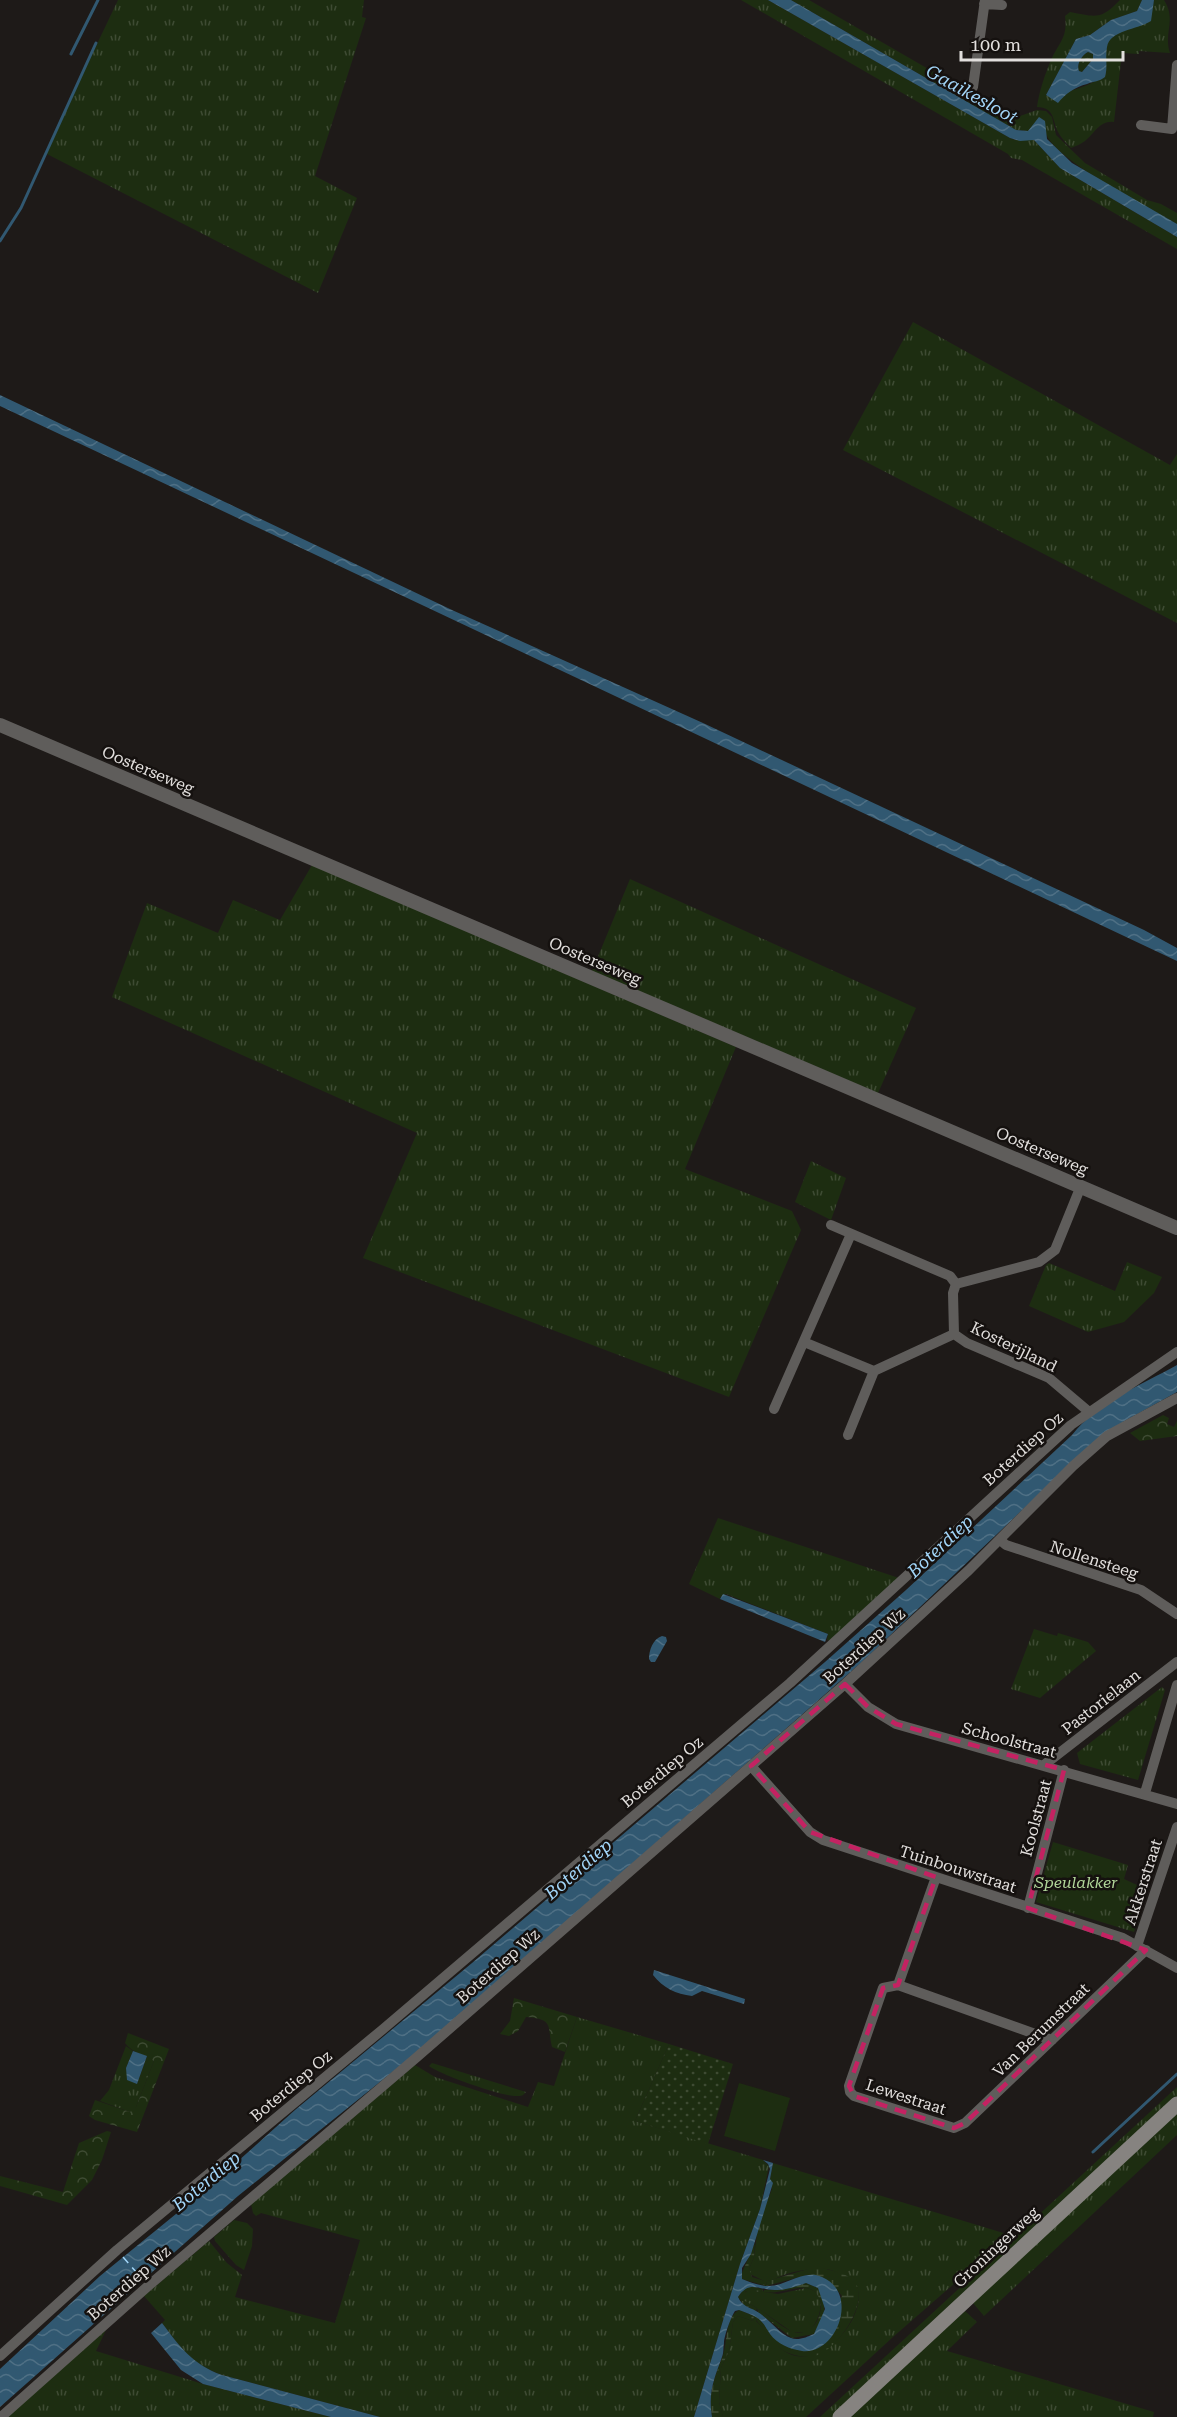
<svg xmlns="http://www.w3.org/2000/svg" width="1177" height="2417" font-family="'Roboto Serif',serif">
	<defs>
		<pattern id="grass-tufts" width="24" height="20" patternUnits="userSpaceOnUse" patternTransform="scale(1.5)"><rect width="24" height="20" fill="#1d2d11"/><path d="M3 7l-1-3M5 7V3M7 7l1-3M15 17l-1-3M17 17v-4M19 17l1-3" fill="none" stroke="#3e4b33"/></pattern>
		<pattern id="forest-crowns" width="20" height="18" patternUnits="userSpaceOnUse" patternTransform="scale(1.5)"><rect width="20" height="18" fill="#1d2d11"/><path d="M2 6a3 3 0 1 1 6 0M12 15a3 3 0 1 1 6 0" fill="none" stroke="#3e4b33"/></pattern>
		<pattern id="wetland-marsh" width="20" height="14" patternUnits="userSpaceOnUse" patternTransform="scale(1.5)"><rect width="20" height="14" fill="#1d2d11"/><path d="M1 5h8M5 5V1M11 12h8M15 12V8" fill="none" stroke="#3e4b33"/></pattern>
		<pattern id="garden-dots" width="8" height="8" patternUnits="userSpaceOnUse" patternTransform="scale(1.5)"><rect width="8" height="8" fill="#1d2d11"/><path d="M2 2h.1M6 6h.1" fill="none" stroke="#3e4b33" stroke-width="1.8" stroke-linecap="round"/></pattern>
		<pattern id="water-waves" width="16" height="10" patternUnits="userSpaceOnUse" patternTransform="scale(1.5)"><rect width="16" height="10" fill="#315871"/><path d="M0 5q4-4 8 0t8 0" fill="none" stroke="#4f7085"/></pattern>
	</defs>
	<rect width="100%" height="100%" fill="#1e1a18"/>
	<path fill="url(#grass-tufts)" d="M118 0H364L362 17 366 18 315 176 357 198 318 293 45 153Z
		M741 0H768L1010 138 1015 140H1034L1060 168 1177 237V249L1022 160 1011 158 1008 154Z
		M791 0H809L1001 111 1020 116 1037 110 1046 111 1052 117 1056 135 1085 163 1147 200 1161 204 1177 213V224C1151 209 1048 157 1045 130L1034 125 1028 131 1016 130Z
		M1120 0H1142L1137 11 1111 20 1090 35 1076 39 1046 95C1065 94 1093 86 1106 73L1105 55 1108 40 1151 12 1154 0H1164C1177 21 1163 32 1170 53L1139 51V54L1122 53 1114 122C1100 120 1095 133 1085 141 1081 144 1076 146 1071 148 1066 143 1061 138 1058 132 1052 119 1055 108 1037 107 1039 92 1045 74 1051 60 1059 42 1068 38 1065 16L1070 12C1096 17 1101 20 1120 0Z
		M913 322 1170 465 1177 454V623L843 450Z
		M312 865 736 1047 685 1169 792 1211 801 1230 729 1397 363 1258 417 1133 112 997 147 903 218 933 233 900 280 920Z
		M630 879 916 1008 878 1093 592 971Z
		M811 1161 846 1178 831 1220 795 1202Z
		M1127 1262 1162 1277 1154 1293 1124 1322 1088 1332 1029 1306 1046 1265 1049 1263 1115 1291Z
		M718 1518 899 1578 831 1641 827 1640 828 1634 726 1594 721 1596 720 1599 689 1584Z
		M1034 1629 1057 1636 1058 1633 1088 1642 1096 1651 1040 1698 1011 1689Z
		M1162 1687 1165 1690 1138 1780 1080 1764 1077 1753Z
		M1053 1842 1128 1865 1124 1879 1148 1890 1134 1932 1036 1902Z
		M577 2017 669 2044 635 2121 763 2160 769 2166 760 2209 740 2264 694 2417H380L222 2375C190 2363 182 2349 162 2323L165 2320 144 2296 209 2241 227 2263 242 2275 235 2297 335 2323 360 2240 261 2213 256 2216 253 2213 251 2204 415 2065 435 2077 528 2107 538 2082 554 2086Z
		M126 2046 133 2051 126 2068 137 2084 147 2056 154 2061 136 2107 134 2111 130 2112 100 2101 109 2090Z
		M432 2063 526 2092C523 2095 523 2096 518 2096 505 2098 439 2074 429 2066Z
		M1177 2087V2097L833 2417H820Z
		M1177 2112V2135L984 2316 973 2303Z
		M773 2163 1010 2235 893 2337 806 2417H723L719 2402 721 2368 729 2351 733 2322 738 2316 753 2321 754 2316 757 2317 756 2321C765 2329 773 2344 784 2351 818 2374 865 2321 858 2290 856 2280 846 2276 838 2273 834 2271 829 2269 825 2269 814 2268 794 2271 784 2275 778 2277 774 2280 767 2281L766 2286 763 2285 764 2281 750 2274 749 2269 754 2257 758 2225 772 2189 770 2179Z
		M234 2220 247 2223 253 2229 252 2246 244 2270 236 2265 215 2241 214 2237Z
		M806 2288C829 2292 821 2322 807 2333L792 2332 759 2309 758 2312 757 2308 741 2299V2296L748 2290 761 2292 762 2289 764 2292 778 2294Z
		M965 2311 977 2322 947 2351 1154 2412 1153 2417H849Z
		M106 2330 96 2351 203 2384 331 2417H7Z"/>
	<path fill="url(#forest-crowns)" d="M1088 52 1093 54V59L1082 72 1079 71C1076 64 1082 55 1088 52Z
		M1163 1415 1169 1418 1167 1424 1174 1427 1177 1421V1436L1140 1441 1130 1433Z
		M514 1998 577 2017 565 2052 552 2047C547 2027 555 2019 526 2017L518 2031 509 2036 500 2034 510 2021Z
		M128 2033 169 2049 137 2132 95 2120 89 2116 95 2100 130 2112 136 2107 154 2061C144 2054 132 2053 125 2043Z
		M107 2131 111 2132 102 2160 92 2180 67 2205 0 2186V2176L63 2192 79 2143Z"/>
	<path fill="url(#wetland-marsh)" d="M755 2243 754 2257 749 2269 752 2277 765 2281 763 2285 742 2279 741 2275Z
		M815 2267C827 2269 845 2272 854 2281 871 2301 839 2346 820 2354 809 2359 794 2356 784 2351 772 2344 765 2330 756 2320L757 2317 767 2327 770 2334 803 2351 842 2296C833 2284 823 2276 807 2275L766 2286 767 2281Z
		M806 2283 818 2288C828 2310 825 2314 814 2334L792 2338 758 2312 759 2309C769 2315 783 2329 794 2332 817 2340 832 2298 810 2289 800 2284 778 2295 764 2292V2290H779Z
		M751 2286 762 2289 761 2292 746 2291 741 2299 757 2308 756 2311 744 2305 738 2297 744 2289Z
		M739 2310 754 2316 753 2321 738 2316 733 2322 729 2351 721 2368 719 2402 723 2417H712C708 2393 714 2379 722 2358 728 2345 724 2318 739 2310Z"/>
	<path fill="url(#garden-dots)" d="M669 2044 733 2064 708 2144 635 2121Z"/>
	<path fill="#1d2d11" d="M739 2083 790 2098 775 2151 724 2136Z"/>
	<path fill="url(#water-waves)" fill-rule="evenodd" d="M768 0H791L1016 130 1028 131 1039 117 1045 121 1047 139 1072 163 1177 224V237L1060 168 1034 140 1020 141 1010 138Z
		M1142 0H1154L1151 21C1137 30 1110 30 1107 47 1105 57 1108 67 1105 77 1099 82 1094 81 1087 84 1075 87 1065 94 1058 103L1046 95 1076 39 1090 35 1111 20 1137 11ZM1088 52 1093 54V59L1082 72 1079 71C1076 64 1082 55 1088 52Z
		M0 395 452 610 703 723 1144 930 1177 948V961L0 406Z
		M1177 1365V1392L1123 1422 1033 1500 863 1661 509 1972 421 2049 238 2196 0 2407V2369L100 2276 209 2187 295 2110 472 1963 825 1662 906 1590 1072 1435C1098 1402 1141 1385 1177 1365Z
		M723 1594 828 1634 825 1642 720 1599Z
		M662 1636 666 1637 667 1641 655 1662H651L649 1659C649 1650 653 1639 662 1636Z
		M654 1970 745 1999 744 2004 702 1991 692 1996C676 1994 663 1988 653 1975Z
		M133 2051 147 2056 137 2084 127 2080 126 2068Z
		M763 2160 773 2163 770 2179 773 2183 751 2254 742 2268V2279C750 2282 759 2286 769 2286 787 2286 803 2269 822 2277 860 2293 837 2355 802 2351 790 2349 777 2344 770 2334 766 2328 763 2321 756 2317 751 2314 744 2312 739 2310L735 2311C731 2317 724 2336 724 2343 723 2348 724 2352 722 2357 714 2379 708 2392 712 2417H694L740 2264 760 2209 770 2169 768 2164ZM806 2283 818 2288 825 2309 814 2334C807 2337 798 2341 791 2338 778 2333 769 2318 756 2311 749 2307 742 2306 738 2297 750 2279 759 2291 777 2290 786 2290 798 2286 806 2283Z
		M162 2323C181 2348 192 2364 222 2375L380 2417H331L203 2384 181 2370 151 2333Z"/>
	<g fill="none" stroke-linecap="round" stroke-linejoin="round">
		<path stroke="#315871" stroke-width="3" d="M71 54 98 0
			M0 241 21 208 96 43
			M1093 2152 1177 2074"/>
		<path stroke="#a2d5f8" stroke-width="1.5" stroke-dasharray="8 6" stroke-linecap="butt" d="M123 2257 143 2280"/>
		<path stroke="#5f5d5b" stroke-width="10" d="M984 4 1002 5
			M973 87 985 0
			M1141 125 1172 129 1177 65
			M831 1225 950 1276 956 1284
			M956 1284 1039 1262 1055 1250 1081 1186
			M954 1334 967 1343 1049 1378 1088 1411
			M804 1342 874 1371
			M774 1409 851 1234
			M848 1435 874 1371 954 1334 953 1293 956 1284
			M1000 1540 1006 1545 1141 1590 1177 1614
			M845 1684 868 1707 896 1724 1177 1804
			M1044 1765 1177 1662
			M751 1766 810 1832 823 1840 1123 1938 1177 1968
			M1145 1793 1177 1685
			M936 1877 898 1985 883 1988 849 2086 850 2092 854 2096 954 2128 965 2123 1146 1950
			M1028 1908 1064 1770
			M1137 1946 1177 1827
			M898 1985 1052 2040
			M0 2356 117 2250 382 2030 790 1683 1071 1425 1177 1352
			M1 2417 147 2287 417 2057 845 1684 969 1570 1073 1466 1107 1436 1177 1398"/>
		<path stroke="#5f5d5b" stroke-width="14" d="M0 725 1177 1228"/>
		<path stroke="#868380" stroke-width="15" d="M840 2417 1177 2104"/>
	</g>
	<path fill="none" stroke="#c42262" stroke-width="4.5" stroke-dasharray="12 8" stroke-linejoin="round" d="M845 1684 868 1707 896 1724 1064 1770 1028 1908 1146 1950 965 2123 954 2128 854 2096 849 2086 883 1988 898 1985 936 1877 810 1832 751 1766Z"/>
	<g text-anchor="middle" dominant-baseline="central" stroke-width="5" stroke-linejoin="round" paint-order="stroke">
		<g font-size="16" fill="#e2dfdd" stroke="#15110f">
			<text transform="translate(148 770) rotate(23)">Oosterseweg</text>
			<text transform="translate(595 961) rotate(23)">Oosterseweg</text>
			<text transform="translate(1042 1151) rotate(23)">Oosterseweg</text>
			<text transform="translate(1014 1347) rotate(26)">Kosterijland</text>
			<text transform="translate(1023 1449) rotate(-42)">Boterdiep Oz</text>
			<text transform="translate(1094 1560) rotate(18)">Nollensteeg</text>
			<text transform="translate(864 1646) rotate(-42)">Boterdiep Wz</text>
			<text transform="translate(1101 1702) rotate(-38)">Pastorielaan</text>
			<text transform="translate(1009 1740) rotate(15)">Schoolstraat</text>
			<text transform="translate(662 1772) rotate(-40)">Boterdiep Oz</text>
			<text transform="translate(1036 1818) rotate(-75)">Koolstraat</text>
			<text transform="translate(958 1869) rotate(18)">Tuinbouwstraat</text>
			<text transform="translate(1143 1882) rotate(-72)">Akkerstraat</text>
			<text transform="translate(498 1966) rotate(-41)">Boterdiep Wz</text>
			<text transform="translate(1041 2030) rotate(-44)">Van Berumstraat</text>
			<text transform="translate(291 2086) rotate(-40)">Boterdiep Oz</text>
			<text transform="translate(906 2097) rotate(18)">Lewestraat</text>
			<text transform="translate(996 2247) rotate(-43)">Groningerweg</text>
			<text transform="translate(129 2283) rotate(-41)">Boterdiep Wz</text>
		</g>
		<g font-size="16" font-style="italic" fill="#afd498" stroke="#15110f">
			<text x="1076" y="1882">Speulakker</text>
		</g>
		<g font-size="18" font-style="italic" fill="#a2d5f8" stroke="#15110f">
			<text transform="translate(972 94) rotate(29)">Gaaikesloot</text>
			<text transform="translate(940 1546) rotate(-43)">Boterdiep</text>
			<text transform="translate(578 1869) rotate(-41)">Boterdiep</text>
			<text transform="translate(206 2181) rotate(-40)">Boterdiep</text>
		</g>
	</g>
	<path d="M961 51v9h162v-9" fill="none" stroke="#e2dfdd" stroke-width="3"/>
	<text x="970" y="51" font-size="18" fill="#e2dfdd" stroke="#15110f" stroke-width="4.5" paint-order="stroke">100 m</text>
</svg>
